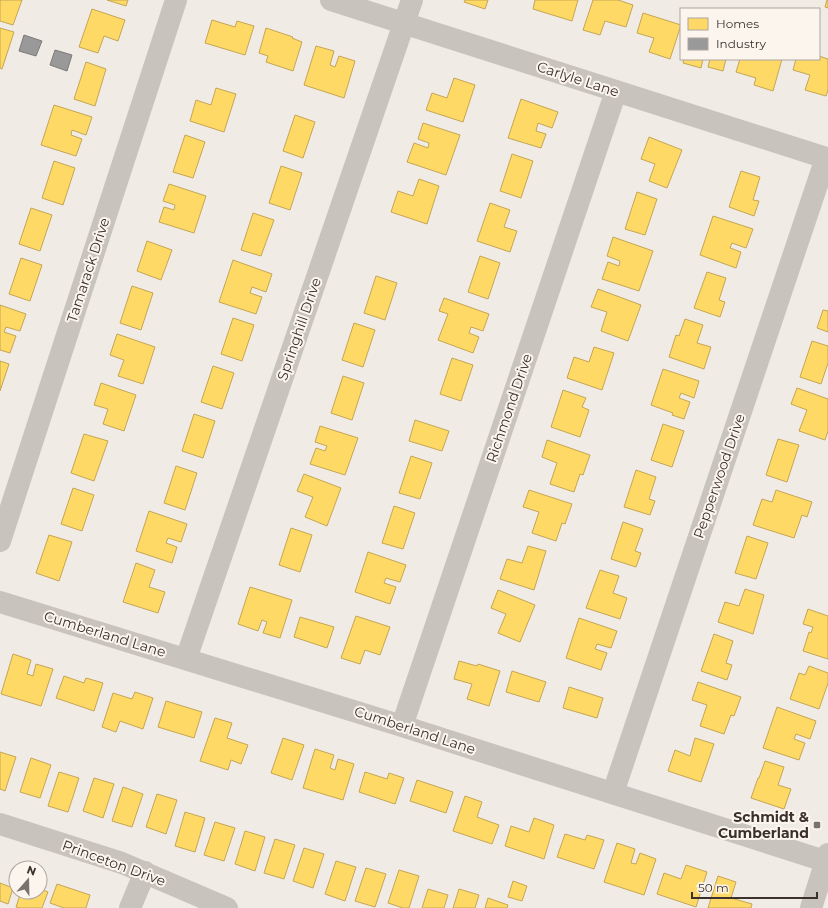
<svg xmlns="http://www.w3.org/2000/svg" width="828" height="908" font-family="Montserrat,sans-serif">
	<rect width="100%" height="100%" fill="#f0ebe5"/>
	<path fill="#ffd966" stroke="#c4a654" d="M0 0H22L13 25 0 21Z
		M107 0H128L126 6Z
		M465 0H488L485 9 464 2Z
		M535 0H578L572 21 533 9Z
		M593 0H618L633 5 626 27 605 21 600 35 583 30Z
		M827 0H828V8L825 7Z
		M92 9 125 20 118 41 104 36 98 53 79 47Z
		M643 13 681 25 670 59 649 52 654 38 637 33Z
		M212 20 235 27 237 21 254 26 245 55 205 43Z
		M0 28 14 32 2 69 0 68Z
		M266 28 293 37 292 38 302 42 293 71 266 62 268 56 259 53Z
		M316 46 334 51 330 65 335 67 339 56 355 61 344 98 304 85Z
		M819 56 828 59V90L826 96 805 90 810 75 793 70 796 59H819Z
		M684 59H703L701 68 683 63Z
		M710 59H726L723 71 708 67Z
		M740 59H782L773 91 754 85 756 78 736 72Z
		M86 62 106 69 95 106 74 99Z
		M454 78 475 85 463 122 426 110 432 93 447 98Z
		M216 88 236 94 224 132 190 121 196 100 211 105Z
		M521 99 558 112 552 128 538 123 536 131 546 134 541 148 508 138Z
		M54 105 92 117 86 135 72 130 71 135 82 139 76 156 41 145Z
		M295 115 315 122 303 158 283 151Z
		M423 123 460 135 446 175 407 162 414 143 428 148 429 143 418 139Z
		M185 135 205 142 193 178 173 172Z
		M649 137 682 150 667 188 649 181 655 164 641 159Z
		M512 154 533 161 521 198 500 191Z
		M54 161 75 168 63 205 42 198Z
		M281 166 302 173 290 210 269 203Z
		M741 171 760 177 753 200 759 201 754 216 729 207Z
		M419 179 439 186 427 224 391 212 398 191 413 196Z
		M169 184 206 196 194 233 159 222 164 207 174 210 175 205 163 201Z
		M637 192 657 199 645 235 625 229Z
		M490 203 510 210 504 227 517 231 510 252 477 241Z
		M31 208 52 215 40 251 19 244Z
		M253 213 274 220 261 256 241 250Z
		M713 216 753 229 746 248 732 243 730 248 741 252 736 268 700 255Z
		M613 237 653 251 639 291 602 279 608 262 619 266 620 261 607 256Z
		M147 241 172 250 161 280 137 271Z
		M480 256 500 263 488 299 468 292Z
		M21 258 42 265 30 301 9 294Z
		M233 260 272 274 266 292 252 287 250 293 262 297 256 314 219 302Z
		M707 272 726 278 719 300 725 302 720 317 694 308Z
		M376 276 397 283 385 320 364 313Z
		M132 286 153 293 141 330 120 323Z
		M598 289 641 305 628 341 601 331 607 312 591 307Z
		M444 298 489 314 483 331 471 327 469 333 479 337 473 353 438 340 448 314 439 311Z
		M0 305 26 314 20 331 6 327 4 332 16 336 10 353 0 350Z
		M823 310 828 311V332L817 328Z
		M233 318 254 325 242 361 221 354Z
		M685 319 703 325 697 343 711 347 704 369 669 357 676 335 679 336Z
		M354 323 375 330 363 367 342 360Z
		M117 334 155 347 143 384 118 376 124 360 110 355Z
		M812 341 828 346V363L821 384 800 377Z
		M594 347 614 353 602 390 567 378 574 357 589 362Z
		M452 358 473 365 461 401 440 394Z
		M0 361 9 364 0 391Z
		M213 366 234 373 222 409 201 402Z
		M663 369 699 381 694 398 681 393 679 398 690 402 684 419 672 415 673 413 651 405Z
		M343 376 364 383 352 420 331 413Z
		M101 383 136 395 124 431 103 424 108 409 94 405Z
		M797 388 828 399V431L825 440 799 431 807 410 791 404Z
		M563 390 586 398 582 407 589 410 580 437 551 427Z
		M194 414 215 421 203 458 182 451Z
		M415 420 449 431 442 451 409 441Z
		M663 424 684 431 672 467 651 460Z
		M320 426 358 438 345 475 310 464 316 448 325 451 327 446 315 442Z
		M84 434 108 441 94 481 71 473Z
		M778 439 799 445 787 482 766 475Z
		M547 440 590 455 583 475 580 474 574 492 550 484 557 463 542 457Z
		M411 456 432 463 420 499 399 493Z
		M176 466 197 473 185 510 164 503Z
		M636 470 656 477 649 499 655 501 650 515 624 507Z
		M304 474 341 488 327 526 305 517 313 497 297 491Z
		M73 488 94 495 82 531 61 524Z
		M529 490 572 504 565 524 562 523 556 541 532 533 539 512 523 507Z
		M776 490 812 502 807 517 802 515 794 538 753 525 762 499 772 502Z
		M394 506 415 513 403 549 382 543Z
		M149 511 187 524 181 542 168 538 166 543 177 547 172 563 136 551Z
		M623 522 643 529 635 551 641 553 636 567 611 559Z
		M291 528 312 535 300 572 279 565Z
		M49 535 72 542 59 581 36 573Z
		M747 536 768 543 756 579 735 573Z
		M528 546 546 551 534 590 500 579 507 559 522 563Z
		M368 552 406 565 400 582 386 578 384 583 396 587 390 604 355 592Z
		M136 563 155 570 149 587 165 592 158 613 123 602Z
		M600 570 619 576 613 593 627 598 620 619 586 608Z
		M250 587 292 600 280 638 263 633 267 622 262 620 258 631 238 624Z
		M745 589 764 595 753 634 718 622 725 602 739 606Z
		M498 590 535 605 520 642 498 633 506 614 491 608Z
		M808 609 828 616V659L803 651 809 632 811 633 813 627 803 624Z
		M356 616 390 627 380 655 365 650 360 664 341 658Z
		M300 617 334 627 327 648 294 637Z
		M579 618 617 631 611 648 597 644 595 649 607 653 601 670 566 658Z
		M714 634 733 641 726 663 732 665 727 680 701 671Z
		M13 654 31 660 27 674 33 676 36 664 53 669 41 706 1 694Z
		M459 661 477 666 478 664 500 671 489 706 467 699 472 684 454 679Z
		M809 666 828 673V683L819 709 790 699 799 673 805 675Z
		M512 671 546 682 539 702 506 692Z
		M64 676 84 683 86 678 103 683 94 711 56 698Z
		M698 682 741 697 734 716 731 715 724 734 700 726 707 705 692 700Z
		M569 687 603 698 597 718 563 708Z
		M135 692 153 698 143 729 120 721 116 732 102 727 113 693 132 699Z
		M166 701 202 712 194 738 158 727Z
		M777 707 816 721 810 739 796 734 794 739 805 743 799 760 763 748Z
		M215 718 232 723 227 738 248 745 241 764 231 760 228 770 200 761Z
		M283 738 304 745 292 780 271 773Z
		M695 738 714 744 701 782 668 771 675 750 690 756Z
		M315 749 334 755 330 768 335 770 338 759 354 764 343 800 303 788Z
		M0 752 16 757 5 791 0 789Z
		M31 758 51 765 40 798 20 792Z
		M765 761 784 767 778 785 791 789 784 809 751 798 758 778H759Z
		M59 772 79 778 68 812 48 806Z
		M365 772 387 779 389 773 404 778 395 804 359 792Z
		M94 778 114 784 103 818 83 811Z
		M417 780 453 792 446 813 410 801Z
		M123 787 143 794 132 827 112 821Z
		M157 794 177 800 166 834 146 827Z
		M465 796 482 802 477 817 499 825 492 844 453 831Z
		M185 812 205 818 195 852 175 846Z
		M534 818 554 825 544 859 505 846 511 826 529 832Z
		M215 822 235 828 224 861 204 855Z
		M245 831 265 837 255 871 235 864Z
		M565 834 585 840 587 835 604 840 594 869 557 857Z
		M275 839 295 845 284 879 264 873Z
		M617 843 635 849 631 863 636 864 640 853 656 859 644 895 604 882Z
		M304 848 324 854 313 888 293 881Z
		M336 861 356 867 345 901 325 894Z
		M686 865 707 872 696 907 657 894 664 873 681 879Z
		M366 868 386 874 375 907 355 901Z
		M399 870 419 876 409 908H403L388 903Z
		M718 876 736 882 731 898 752 904 751 908H708Z
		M513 881 527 886 522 901 508 897Z
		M0 883 13 888 8 904 0 901Z
		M57 884 90 895 86 908H64L50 903Z
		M40 889 48 892 42 908H20L16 907 21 892H40Z
		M428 889 448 895 444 908H422Z
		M459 889 479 895 475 908H453Z
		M488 898 508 905 507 908H485Z"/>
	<path fill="#999" stroke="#7d7a78" d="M24 35 42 41 36 56 19 51Z
		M55 50 72 55 67 71 50 65Z"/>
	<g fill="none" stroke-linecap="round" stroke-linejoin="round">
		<path stroke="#c9c3be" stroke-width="22" d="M331 0 826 158 613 793
			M0 541 176 0
			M0 602 402 726 828 862
			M186 659 412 0
			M402 726 616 91
			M0 824 122 863 227 908
			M130 908 145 872
			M811 908 828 854"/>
	</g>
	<rect fill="#7a716c" stroke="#fbf5ee" stroke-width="1.5" x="813" y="821" width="8" height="8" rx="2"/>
	<g text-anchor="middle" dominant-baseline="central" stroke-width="4" stroke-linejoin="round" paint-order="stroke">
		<g font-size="14" fill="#3b302b" stroke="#fbf5ee">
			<text transform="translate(578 79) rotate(18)">Carlyle Lane</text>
			<text transform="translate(88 270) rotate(-72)">Tamarack Drive</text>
			<text transform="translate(299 329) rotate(-71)">Springhill Drive</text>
			<text transform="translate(509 408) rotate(-71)">Richmond Drive</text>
			<text transform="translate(719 476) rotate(-71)">Pepperwood Drive</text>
			<text transform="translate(105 634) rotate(17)">Cumberland Lane</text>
			<text transform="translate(415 730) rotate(18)">Cumberland Lane</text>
			<text transform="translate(114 863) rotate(20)">Princeton Drive</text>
		</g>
		<g font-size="14" font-weight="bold" fill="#3b302b" stroke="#fbf5ee" text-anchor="end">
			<text x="809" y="817">Schmidt &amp;<tspan x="809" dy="16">Cumberland</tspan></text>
		</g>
	</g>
	<rect x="680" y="8" width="140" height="52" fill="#fbf5ee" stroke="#aea6a0"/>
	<rect x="688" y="18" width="20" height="12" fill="#ffd966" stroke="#aea6a0"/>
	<text x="716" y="28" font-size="12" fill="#3b302b">Homes</text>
	<rect x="688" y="38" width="20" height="12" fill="#999999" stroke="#aea6a0"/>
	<text x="716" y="48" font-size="12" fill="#3b302b">Industry</text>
	<g transform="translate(28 880) rotate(20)"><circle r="19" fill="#fbf5ee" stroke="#aea6a0"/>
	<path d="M0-3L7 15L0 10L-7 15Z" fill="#7a716c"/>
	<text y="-6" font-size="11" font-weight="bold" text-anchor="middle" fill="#3b302b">N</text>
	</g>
	<path d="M692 892v6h125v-6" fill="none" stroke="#3b302b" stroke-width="2"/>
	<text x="698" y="892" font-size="12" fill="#3b302b" stroke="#fbf5ee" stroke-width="3" paint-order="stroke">50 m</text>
</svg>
